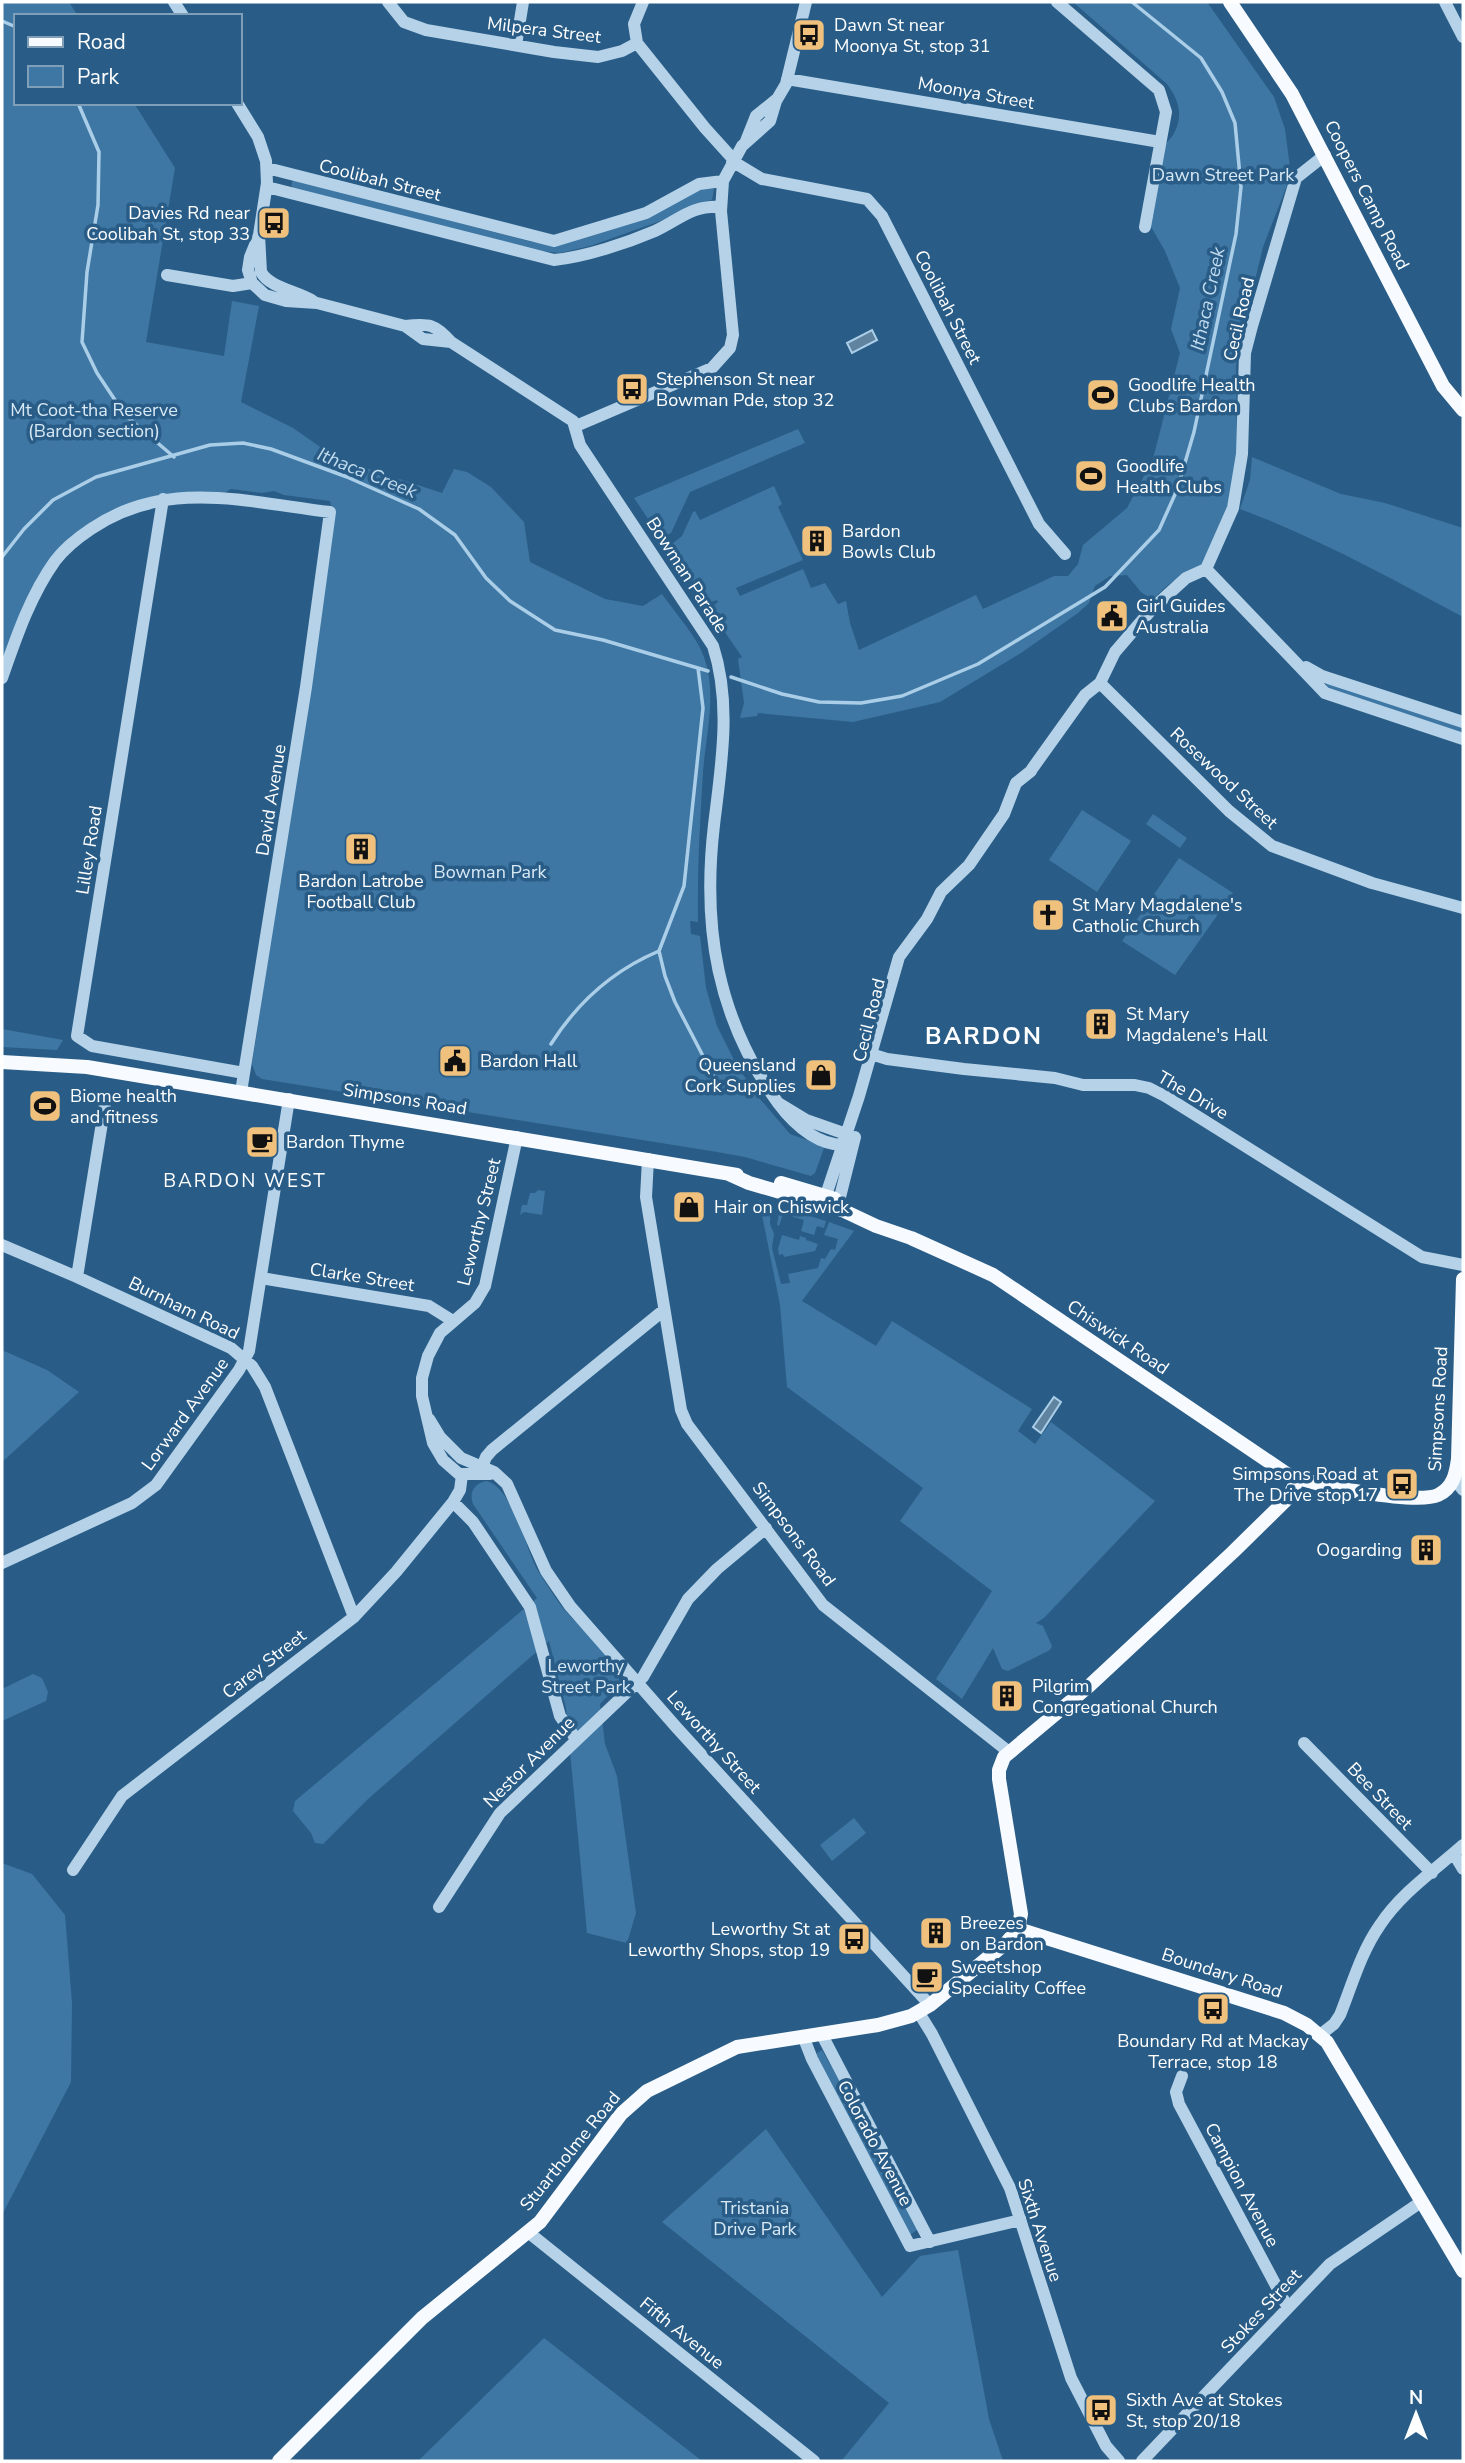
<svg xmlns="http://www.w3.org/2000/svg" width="1465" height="2463" font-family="'Nunito Sans',sans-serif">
	<rect width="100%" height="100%" fill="#295d87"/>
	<path fill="#3e77a3" d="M2 2H69L78 16H16V103H134L175 168 146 342 224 356 232 301 259 306 241 402 293 428 336 458 442 493 454 469 467 472 491 487 524 522 530 562 605 599 643 606 662 594C674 611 689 628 699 646 720 685 706 731 703 772 700 822 697 872 698 922L690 921 691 934 700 936 706 988 717 1026 733 1058 754 1092 790 1134 821 1145 824 1148 815 1173 811 1176 745 1157 717 1152 262 1079 256 1075 252 1064 312 672 333 513 330 501 284 495 274 491 262 493 231 489 216 498H152L55 555 2 670Z
		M1073 2H1207L1274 97 1285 129 1291 175 1263 247 1241 338 1236 365 1237 452 1229 505 1204 565C1183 574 1167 583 1153 600L1141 592 1127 575 1110 576 1095 586 1089 603 1078 613 1021 653 940 702 853 722 758 713 757 716 740 718 744 703 738 659 742 657 709 609 718 602 717 600 706 604 667 548 682 536 693 512 695 511 700 520 774 486 782 504 778 507 803 560 736 588 740 596 803 569 811 588 825 583 838 604 846 601 850 623 859 650 976 595 983 609 1054 576H1068L1078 564 1083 545 1127 508 1153 459 1180 353 1171 329 1180 288 1165 251 1150 225C1153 205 1156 166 1163 148 1165 143 1170 140 1173 135 1184 116 1179 100 1167 84Z
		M293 180 532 242 552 244 700 189H714L712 200 696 203 666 219 590 246 560 253 529 250 293 188 291 185Z
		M798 429 805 443 690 492 671 533 661 538 634 498Z
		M1252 457 1341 494 1385 503 1463 528V617C1390 578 1318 538 1240 509L1250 480Z
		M1328 683 1463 727V734L1327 689 1325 686Z
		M1082 810 1131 841 1097 892 1049 860Z
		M1153 814 1187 838 1180 848 1146 824Z
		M1179 858 1233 893 1175 975 1122 941Z
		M2 1029 63 1040 57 1050 2 1047Z
		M538 1190 545 1191 542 1215 524 1212 520 1215 522 1205H527L530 1193H535Z
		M759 1200 771 1204 770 1224 774 1234 772 1248 781 1284 790 1283 788 1274 818 1268 821 1258 825 1259 831 1249 835 1250 838 1239 824 1235 829 1222 854 1231 802 1301 876 1346 892 1321 1032 1409 1018 1431 1035 1444 1051 1422 1155 1501 1044 1618 1036 1623 1043 1626 1052 1646 1050 1650 1008 1671 1002 1669 993 1648 962 1699 936 1679 992 1591 900 1521 923 1488 787 1387 780 1305Z
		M780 1207 826 1221 824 1228 817 1226 814 1235 801 1231 804 1220 783 1214 779 1226 777 1225Z
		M782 1235 799 1240 800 1236 806 1238V1240L818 1244 815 1251 784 1257 783 1254 779 1255 778 1249Z
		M2 1350 47 1370 79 1392 2 1462Z
		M486 1481C512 1486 525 1548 538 1571 546 1583 553 1595 562 1607 579 1628 616 1655 620 1683L600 1704 605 1744 617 1776 636 1913 627 1943 587 1933 566 1708 549 1641 368 1799 323 1844 315 1843 311 1833 293 1811 295 1801 537 1598 473 1504C469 1492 474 1484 486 1481Z
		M33 1674 42 1678 48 1692 46 1701 2 1721V1689Z
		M854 1818 866 1833 832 1861 820 1845Z
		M2 1863 32 1874 65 1915 72 2003 71 2082 2 2215Z
		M822 2050 921 2227 906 2238 817 2056V2053Z
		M766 2129 882 2297 920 2256 958 2250 989 2419 1003 2461H844L842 2460 889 2403 662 2222Z
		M544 2338 702 2461H418Z"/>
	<path fill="#6083a0" stroke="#aacee8" stroke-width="2" d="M872 330 877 340 852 353 847 343Z
		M1054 1397 1061 1402 1041 1433 1033 1427Z"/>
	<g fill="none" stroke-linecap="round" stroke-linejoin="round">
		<path stroke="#aacee8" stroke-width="3.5" d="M2 21 16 27
			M78 103 99 152 98 205 87 272 82 342 97 373 125 415 174 457
			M2 557 24 529 53 500 96 477 210 445 243 443 271 449 347 477 419 509 455 535 486 578 510 601 555 630 603 640 708 671
			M698 668 703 708 684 886 659 951 665 976 675 1002 716 1081
			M731 677 782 694 819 702 861 703 902 696 978 664 1105 587 1159 530 1177 490 1194 432 1236 234 1241 187 1235 123 1222 92 1201 58 1132 2
			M551 1044C577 1003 614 970 659 951"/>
		<path stroke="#b5d2e8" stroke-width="12" d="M174 2 183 16
			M388 2 404 22 426 30 554 52 598 57 622 51 637 43
			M643 2 634 24 637 43 705 128 733 159
			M1057 2 1159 90 1166 112 1145 227
			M1445 2 1463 37
			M516 45 523 2
			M787 79 1160 142
			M237 103 258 137 266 161 267 183 259 235 261 272C270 288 297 291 313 301
			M746 141 756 116 777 99
			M732 161 762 179 867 199 882 216 1039 524 1065 554
			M267 168 554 241 646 213 699 184 723 181
			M267 187 554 260C585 257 627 243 655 231 681 219 691 205 721 207
			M259 235 250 257 248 270 252 283 265 295 286 301 317 303 405 326 423 339 451 342
			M167 275 233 286 252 283
			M405 326C429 323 435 324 451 342L573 421 580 445 713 646C732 704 721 766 714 825 702 928 717 1018 778 1103 795 1126 822 1150 853 1144L846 1134 806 1120 778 1103
			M576 426 712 368 730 348 733 335 721 211 723 181 742 146 770 121 776 101 786 84 806 2
			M163 499 77 1036 92 1046 244 1073
			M1206 569 1325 693 1463 739
			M1306 667 1322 676 1463 722
			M2 678C16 638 30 596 55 561 64 549 79 537 91 529 166 478 246 502 330 512L306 687 241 1092
			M1100 683 1229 811 1272 846 1372 883 1463 908
			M1032 769 1085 695 1100 683 1115 652 1152 609 1186 578 1206 569 1233 508 1242 454 1245 353 1252 326 1296 178 1325 155
			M871 1054 887 1059 964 1069 1055 1078 1083 1085H1135L1149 1088 1165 1096 1422 1257 1463 1265
			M648 1159 646 1197 681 1410 687 1424 823 1605 1009 1752
			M826 1195 859 1096 899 957 927 919 941 892 969 865 1004 814 1016 783 1031 771
			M839 1201 855 1137
			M2 1245 77 1277 231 1348 252 1366 265 1387 354 1617
			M77 1277 106 1098
			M261 1278 429 1306 453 1321
			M429 1419 440 1437 461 1458 494 1472 507 1484 546 1571 570 1606 677 1728 930 2005
			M476 1470 482 1467 486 1457 492 1450 664 1310
			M490 1474H459L443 1460 433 1443 422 1396V1378L428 1356 440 1333 475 1303 485 1286 517 1137
			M1463 1478 1454 1479 1463 1490
			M453 1502 473 1522 530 1607 560 1716 576 1739
			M2 1563 132 1503 156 1485 239 1370 249 1351 289 1099
			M1304 1743 1432 1873
			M1454 1854 1463 1869
			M73 1870 122 1796 354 1617 396 1572 453 1502 460 1490 462 1475
			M439 1907 500 1813 643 1677 688 1599 717 1569 766 1528
			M919 2013 932 2034 1010 2188 1071 2378 1106 2446 1119 2461
			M821 2033 930 2242
			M1320 2035 1334 2024 1340 2015C1352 1985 1361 1952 1380 1925 1401 1893 1435 1870 1463 1845
			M803 2036 812 2059 910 2246 1021 2220
			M1182 2076 1176 2092 1179 2104 1288 2308
			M528 2232 814 2461
			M1142 2461 1330 2264 1421 2202"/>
		<path stroke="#f7fafe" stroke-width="14" d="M1230 2 1292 94 1443 386 1463 410
			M2 1062 87 1067 737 1175
			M729 1174 749 1183 842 1210 876 1226 911 1238 993 1275 1287 1474C1311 1485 1416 1505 1438 1495 1453 1488 1456 1474 1458 1459L1463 1279
			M781 1183 835 1199
			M1018 1929 1284 2013 1307 2025 1327 2042 1463 2271
			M279 2461 422 2318 540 2222 621 2114 647 2091 737 2047 878 2025 911 2016 930 2005 1006 1943 1018 1929 1021 1914 999 1779V1770L1004 1757 1089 1686 1233 1552 1288 1498 1298 1479"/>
	</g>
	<defs>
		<symbol id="bus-square" viewBox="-11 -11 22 22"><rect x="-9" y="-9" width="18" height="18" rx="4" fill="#efc17c" stroke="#295d87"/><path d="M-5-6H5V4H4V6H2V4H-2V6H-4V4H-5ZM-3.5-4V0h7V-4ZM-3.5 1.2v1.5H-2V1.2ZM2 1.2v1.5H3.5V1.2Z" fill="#111"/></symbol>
		<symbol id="stadium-square" viewBox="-11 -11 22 22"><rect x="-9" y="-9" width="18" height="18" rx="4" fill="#efc17c" stroke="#295d87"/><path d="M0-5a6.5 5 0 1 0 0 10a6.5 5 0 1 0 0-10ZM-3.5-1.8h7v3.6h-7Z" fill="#111"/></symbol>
		<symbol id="building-square" viewBox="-11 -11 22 22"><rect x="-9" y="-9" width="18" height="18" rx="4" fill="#efc17c" stroke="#295d87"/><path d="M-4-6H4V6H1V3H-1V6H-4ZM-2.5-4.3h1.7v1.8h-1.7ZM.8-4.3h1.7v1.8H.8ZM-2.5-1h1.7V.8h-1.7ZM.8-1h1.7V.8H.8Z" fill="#111"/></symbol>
		<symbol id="civic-square" viewBox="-11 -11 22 22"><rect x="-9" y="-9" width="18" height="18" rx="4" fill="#efc17c" stroke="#295d87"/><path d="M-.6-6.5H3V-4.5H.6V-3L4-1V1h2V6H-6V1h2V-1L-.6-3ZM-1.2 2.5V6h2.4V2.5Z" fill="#111"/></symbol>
		<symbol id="church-square" viewBox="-11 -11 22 22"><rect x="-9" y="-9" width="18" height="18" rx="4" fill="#efc17c" stroke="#295d87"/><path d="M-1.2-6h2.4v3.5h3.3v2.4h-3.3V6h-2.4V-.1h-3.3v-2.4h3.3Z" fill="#111"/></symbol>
		<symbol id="shop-square" viewBox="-11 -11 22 22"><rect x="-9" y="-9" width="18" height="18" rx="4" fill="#efc17c" stroke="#295d87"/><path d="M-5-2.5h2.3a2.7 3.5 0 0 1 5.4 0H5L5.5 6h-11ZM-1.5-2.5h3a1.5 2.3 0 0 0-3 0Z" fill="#111"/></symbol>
		<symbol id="cafe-square" viewBox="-11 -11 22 22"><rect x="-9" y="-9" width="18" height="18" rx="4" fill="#efc17c" stroke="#295d87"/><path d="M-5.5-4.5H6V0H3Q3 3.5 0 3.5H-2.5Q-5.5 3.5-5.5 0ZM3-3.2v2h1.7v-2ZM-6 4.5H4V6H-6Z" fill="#111"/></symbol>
	</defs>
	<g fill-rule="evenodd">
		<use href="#bus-square" x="790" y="16" width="38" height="38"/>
		<use href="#bus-square" x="255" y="204" width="38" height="38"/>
		<use href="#bus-square" x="613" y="370" width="38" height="38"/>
		<use href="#stadium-square" x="1084" y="376" width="38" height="38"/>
		<use href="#stadium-square" x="1072" y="457" width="38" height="38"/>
		<use href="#building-square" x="798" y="522" width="38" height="38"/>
		<use href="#civic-square" x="1093" y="597" width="38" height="38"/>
		<use href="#building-square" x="342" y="830" width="38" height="38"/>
		<use href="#church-square" x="1029" y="896" width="38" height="38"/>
		<use href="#building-square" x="1082" y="1005" width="38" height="38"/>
		<use href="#civic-square" x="436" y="1042" width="38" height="38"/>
		<use href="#shop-square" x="802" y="1056" width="38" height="38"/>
		<use href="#stadium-square" x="26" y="1087" width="38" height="38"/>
		<use href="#cafe-square" x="243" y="1123" width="38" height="38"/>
		<use href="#shop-square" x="670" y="1188" width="38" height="38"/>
		<use href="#bus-square" x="1383" y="1465" width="38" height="38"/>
		<use href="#building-square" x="1407" y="1531" width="38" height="38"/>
		<use href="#building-square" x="988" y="1677" width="38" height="38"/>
		<use href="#building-square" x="917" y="1914" width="38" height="38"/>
		<use href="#bus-square" x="835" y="1920" width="38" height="38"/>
		<use href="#cafe-square" x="908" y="1958" width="38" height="38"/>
		<use href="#bus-square" x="1194" y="1990" width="38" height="38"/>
		<use href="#bus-square" x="1082" y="2391" width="38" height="38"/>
	</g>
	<g text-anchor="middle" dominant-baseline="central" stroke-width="7" stroke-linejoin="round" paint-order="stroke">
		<g font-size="18" fill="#fff" stroke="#295d87" text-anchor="start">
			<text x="834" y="25">Dawn St near<tspan x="834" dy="21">Moonya St, stop 31</tspan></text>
			<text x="250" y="213" text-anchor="end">Davies Rd near<tspan x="250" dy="21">Coolibah St, stop 33</tspan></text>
			<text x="656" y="379">Stephenson St near<tspan x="656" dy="21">Bowman Pde, stop 32</tspan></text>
			<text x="1128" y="385">Goodlife Health<tspan x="1128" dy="21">Clubs Bardon</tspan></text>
			<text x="1116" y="466">Goodlife<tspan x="1116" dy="21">Health Clubs</tspan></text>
			<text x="842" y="531">Bardon<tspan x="842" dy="21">Bowls Club</tspan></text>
			<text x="1136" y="606">Girl Guides<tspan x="1136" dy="21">Australia</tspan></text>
			<text x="361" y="881" text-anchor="middle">Bardon Latrobe<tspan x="361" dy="21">Football Club</tspan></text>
			<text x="1072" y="905">St Mary Magdalene's<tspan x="1072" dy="21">Catholic Church</tspan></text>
			<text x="1126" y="1014">St Mary<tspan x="1126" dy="21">Magdalene's Hall</tspan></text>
			<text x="480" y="1061">Bardon Hall</text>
			<text x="796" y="1065" text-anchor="end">Queensland<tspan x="796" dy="21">Cork Supplies</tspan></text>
			<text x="70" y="1096">Biome health<tspan x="70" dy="21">and fitness</tspan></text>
			<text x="286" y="1142">Bardon Thyme</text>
			<text x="714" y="1207">Hair on Chiswick</text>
			<text x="1378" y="1474" text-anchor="end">Simpsons Road at<tspan x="1378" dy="21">The Drive stop 17</tspan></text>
			<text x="1402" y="1550" text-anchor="end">Oogarding</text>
			<text x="1032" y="1686">Pilgrim<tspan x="1032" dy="21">Congregational Church</tspan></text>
			<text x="960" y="1923">Breezes<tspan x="960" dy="21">on Bardon</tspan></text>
			<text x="830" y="1929" text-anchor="end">Leworthy St at<tspan x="830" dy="21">Leworthy Shops, stop 19</tspan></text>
			<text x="951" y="1967">Sweetshop<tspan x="951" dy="21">Speciality Coffee</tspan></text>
			<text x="1213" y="2041" text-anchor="middle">Boundary Rd at Mackay<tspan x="1213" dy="21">Terrace, stop 18</tspan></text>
			<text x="1126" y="2400">Sixth Ave at Stokes<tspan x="1126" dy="21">St, stop 20/18</tspan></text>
		</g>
		<g font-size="18" fill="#fff" stroke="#295d87">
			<text transform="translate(544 30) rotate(7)">Milpera Street</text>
			<text transform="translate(976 93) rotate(10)">Moonya Street</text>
			<text transform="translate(380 180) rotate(14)">Coolibah Street</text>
			<text transform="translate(1367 195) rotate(63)">Coopers Camp Road</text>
			<text transform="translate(948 307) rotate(63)">Coolibah Street</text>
			<text transform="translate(1239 319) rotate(-77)">Cecil Road</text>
			<text transform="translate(687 575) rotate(57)">Bowman Parade</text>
			<text transform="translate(1224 778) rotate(43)">Rosewood Street</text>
			<text transform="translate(271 800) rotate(-81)">David Avenue</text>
			<text transform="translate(89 850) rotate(-81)">Lilley Road</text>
			<text transform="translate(869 1020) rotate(-76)">Cecil Road</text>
			<text transform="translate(1193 1095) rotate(30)">The Drive</text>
			<text transform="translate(405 1099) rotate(9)">Simpsons Road</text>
			<text transform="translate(479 1222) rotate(-76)">Leworthy Street</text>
			<text transform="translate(362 1277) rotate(9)">Clarke Street</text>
			<text transform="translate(184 1308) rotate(26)">Burnham Road</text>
			<text transform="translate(1118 1337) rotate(34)">Chiswick Road</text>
			<text transform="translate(1438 1409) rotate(-87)">Simpsons Road</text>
			<text transform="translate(185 1414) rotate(-54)">Lorward Avenue</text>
			<text transform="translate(794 1534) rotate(53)">Simpsons Road</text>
			<text transform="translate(264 1664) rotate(-38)">Carey Street</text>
			<text transform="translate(714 1742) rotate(48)">Leworthy Street</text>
			<text transform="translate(529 1762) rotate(-45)">Nestor Avenue</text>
			<text transform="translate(1380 1796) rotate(46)">Bee Street</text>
			<text transform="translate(1222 1973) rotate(18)">Boundary Road</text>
			<text transform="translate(875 2143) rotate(62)">Colorado Avenue</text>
			<text transform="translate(570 2151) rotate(-51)">Stuartholme Road</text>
			<text transform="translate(1242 2185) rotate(62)">Campion Avenue</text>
			<text transform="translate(1040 2230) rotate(72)">Sixth Avenue</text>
			<text transform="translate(1261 2311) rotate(-47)">Stokes Street</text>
			<text transform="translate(682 2333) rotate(39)">Fifth Avenue</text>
		</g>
		<g font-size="18" fill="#d8e9f6" stroke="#295d87">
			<text x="1223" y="175">Dawn Street Park</text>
			<text x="94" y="410">Mt Coot-tha Reserve<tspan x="94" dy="21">(Bardon section)</tspan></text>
			<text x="490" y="872">Bowman Park</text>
			<text x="586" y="1666">Leworthy<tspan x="586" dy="21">Street Park</tspan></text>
			<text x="755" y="2208">Tristania<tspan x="755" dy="21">Drive Park</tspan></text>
		</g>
		<g font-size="19" font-style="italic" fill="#c1dbef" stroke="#295d87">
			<text transform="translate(1208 299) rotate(-78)">Ithaca Creek</text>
			<text transform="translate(367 473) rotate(22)">Ithaca Creek</text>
		</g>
		<g font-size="19" letter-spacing="2" fill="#fff" stroke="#295d87">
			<text x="245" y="1181">BARDON WEST</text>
		</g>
		<g font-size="24" font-weight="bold" letter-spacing="2" fill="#fff" stroke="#295d87">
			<text x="984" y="1036">BARDON</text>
		</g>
	</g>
	<rect width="1465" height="2463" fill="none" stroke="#ffffff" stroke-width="7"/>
	<rect x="14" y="14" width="228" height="91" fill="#295d87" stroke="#7f9eb7" stroke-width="2"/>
	<rect x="28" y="37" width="35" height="10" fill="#f7fafe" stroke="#7f9eb7" stroke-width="2"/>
	<text x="77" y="49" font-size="21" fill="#ffffff">Road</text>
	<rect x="28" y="66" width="35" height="21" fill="#3e77a3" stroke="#7f9eb7" stroke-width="2"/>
	<text x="77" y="84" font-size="21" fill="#ffffff">Park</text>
	<g transform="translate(1416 2414)" stroke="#295d87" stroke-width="5" paint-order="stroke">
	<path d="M0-5L12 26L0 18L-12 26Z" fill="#ffffff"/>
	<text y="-10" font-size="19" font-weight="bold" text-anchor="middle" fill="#ffffff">N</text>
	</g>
</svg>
